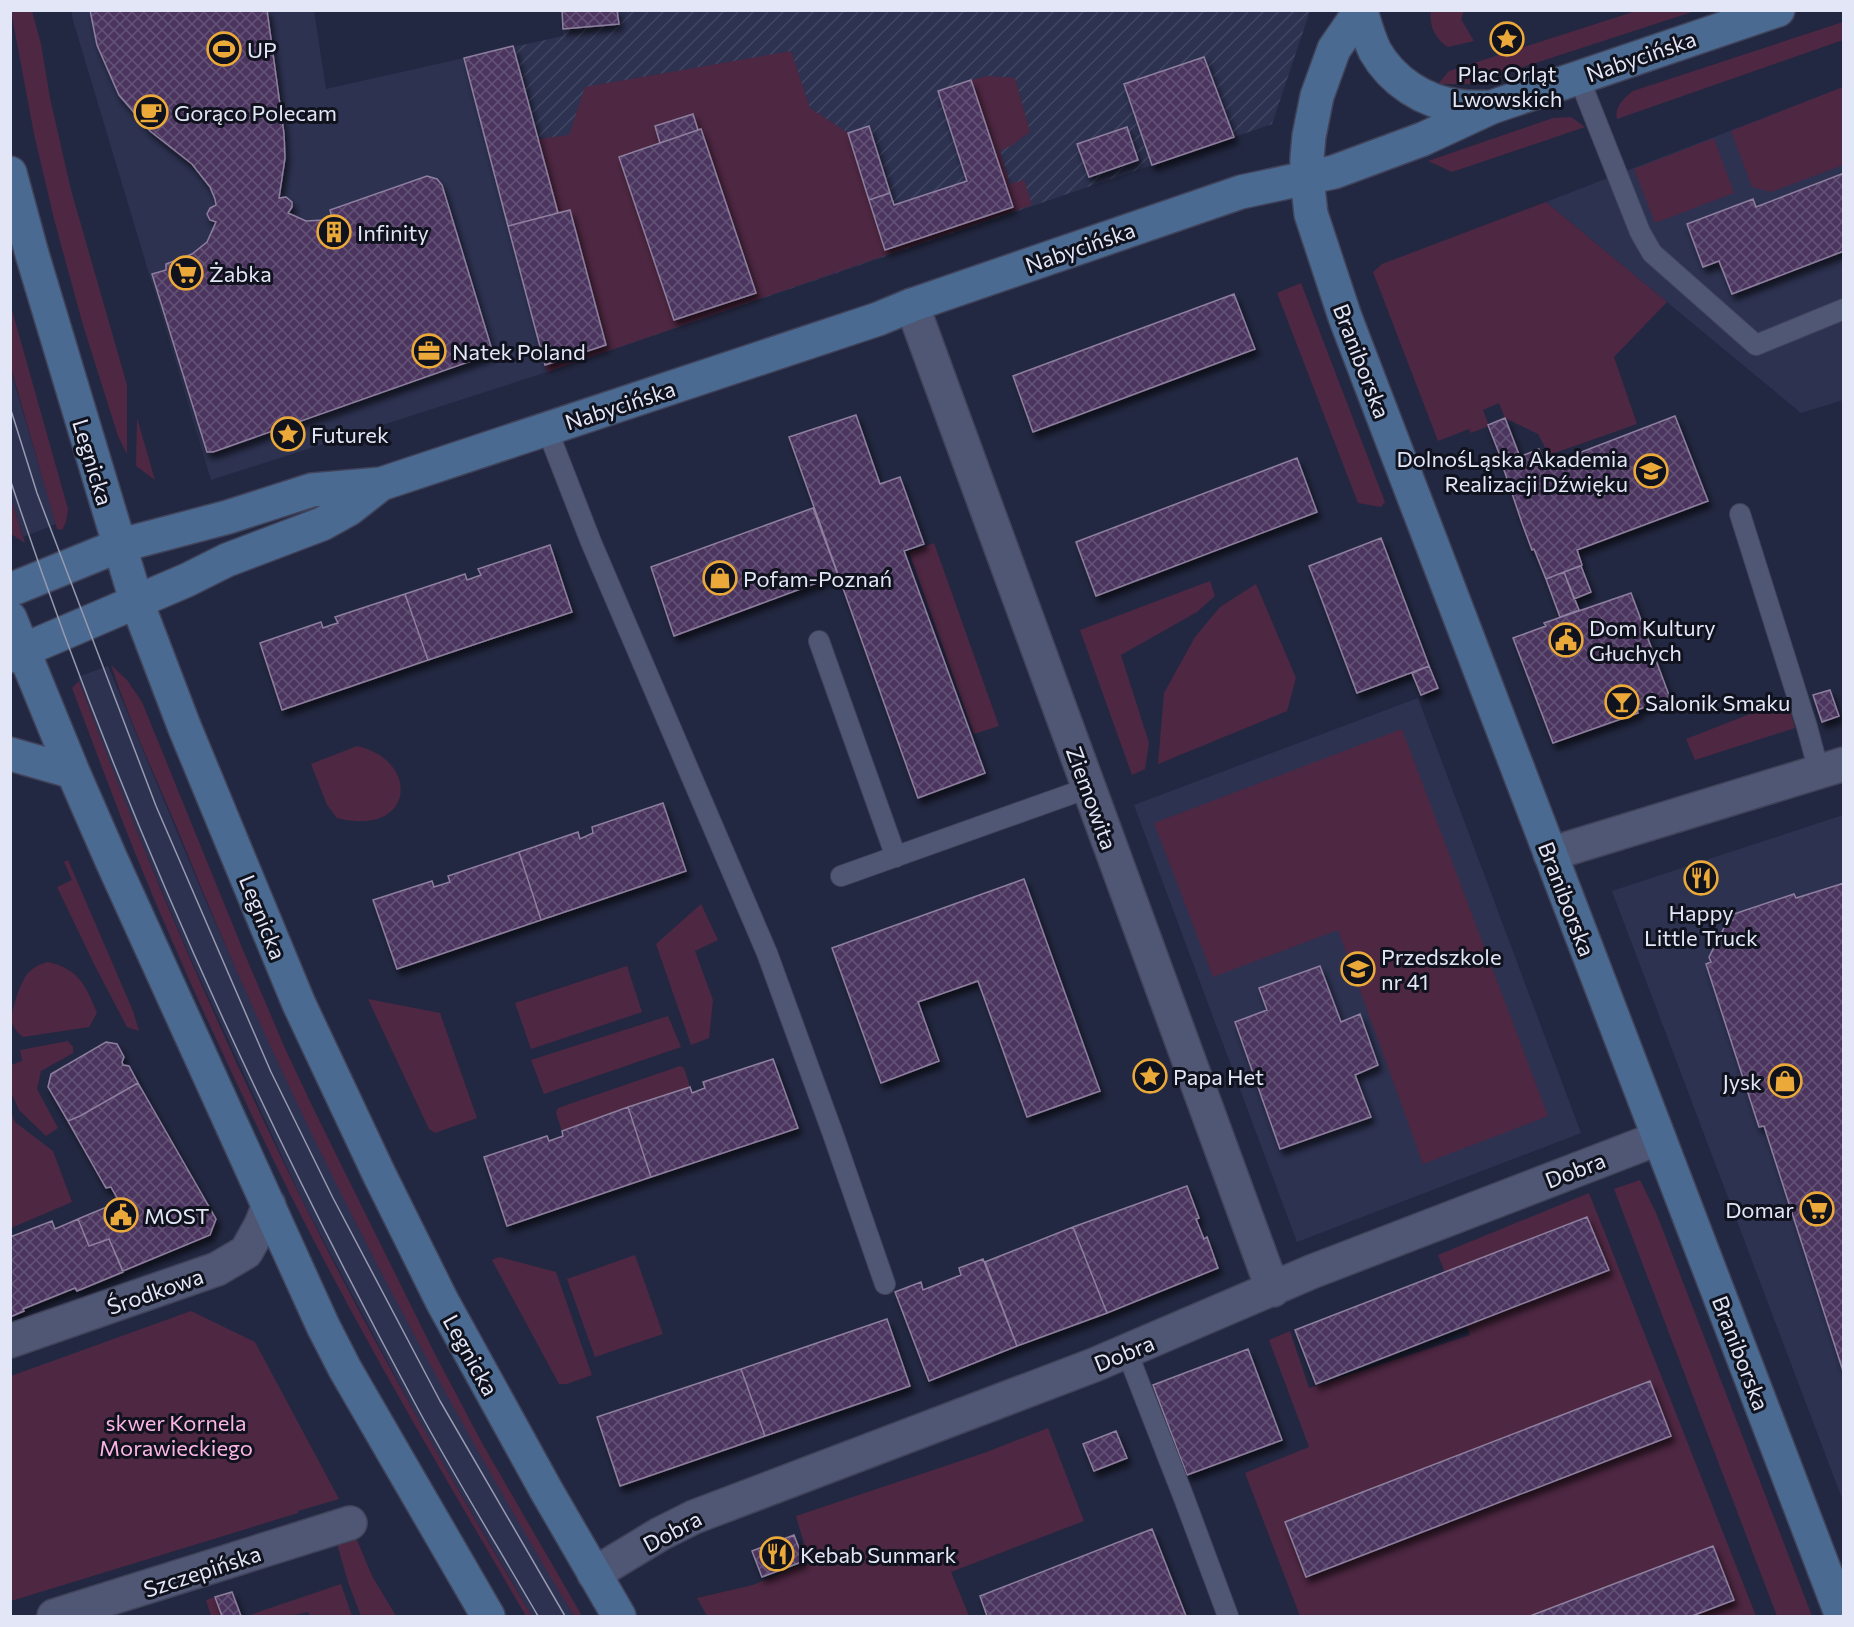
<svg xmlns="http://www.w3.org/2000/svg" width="1854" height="1627" font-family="Commissioner,sans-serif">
	<defs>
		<pattern id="industrial-furrows" width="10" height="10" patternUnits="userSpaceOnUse" patternTransform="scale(1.5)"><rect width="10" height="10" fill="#2d3251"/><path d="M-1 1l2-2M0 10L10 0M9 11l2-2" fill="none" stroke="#414662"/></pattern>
		<pattern id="building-cross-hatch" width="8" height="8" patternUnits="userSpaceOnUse" patternTransform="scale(1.5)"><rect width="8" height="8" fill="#4b365f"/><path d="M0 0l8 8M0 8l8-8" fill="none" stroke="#655377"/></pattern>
		<filter id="shadow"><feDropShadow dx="3.5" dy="6" stdDeviation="3" flood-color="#0009"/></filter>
	</defs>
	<rect width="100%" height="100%" fill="#232842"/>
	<path fill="#2d3251" d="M72 11H314L326 89 464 58 547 372 211 480 72 17Z
		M1843 87V400L1801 413 1546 202Z
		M10 368 56 524 23 537 11 498Z
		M108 666 207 904 259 1020 360 1231 484 1460 574 1616H532L426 1434 302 1200 187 950 118 787 78 677Z
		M1418 698 1581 1133 1297 1242 1134 805Z
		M1843 815V1501L1612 891Z"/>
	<path fill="url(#industrial-furrows)" d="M617 11H1310L1272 124 547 372 464 58 563 36V29Z"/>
	<path fill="#4e2742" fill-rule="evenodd" d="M11 11H32L41 44 50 98 71 190 127 385V454L118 436 83 325 54 219 34 134Z
		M1431 11H1464L1461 19 1474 41 1448 47C1436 40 1428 24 1431 11Z
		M1636 11H1695L1471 84H1438L1449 71Z
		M1843 22V40L1617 119C1614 107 1624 98 1633 91Z
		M791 51 810 108 848 133 885 250 1013 207 971 80 987 76 1015 78 1030 132 1012 145 1000 151 1010 184 1024 180 1032 205 547 372 545 365 605 345 570 210 558 213 538 139 569 135 585 87ZM693 114 698 130H701L756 293 675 320 620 157 660 143 655 126Z
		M1843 87V165L1771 192 1752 187 1731 131Z
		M1571 117 1585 127 1452 172 1428 161 1553 118Z
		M1714 138 1734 193 1655 223 1634 169Z
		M1546 202 1667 302 1614 357 1637 424 1549 455 1538 434 1505 418 1499 403 1483 410 1489 426 1471 433 1469 429 1438 441 1373 272 1382 264Z
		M1301 283 1385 502 1381 507 1358 503 1277 293Z
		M10 303 68 509 66 522 62 530 57 529 11 368Z
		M137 418 155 480 136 466Z
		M11 498 23 537 25 543 11 534Z
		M934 543 999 726 974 734 909 552Z
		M1210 581 1215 596 1197 612 1121 655 1149 743 1145 769 1132 775 1080 630Z
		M1256 584 1296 678 1287 711 1158 764 1164 693 1195 637 1220 607Z
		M111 665 127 680 142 702 243 950 287 1053 316 1114 436 1356 482 1443 582 1616H574C424 1366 287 1104 179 833 156 777 130 723 111 665Z
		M79 681C144 857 218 1031 302 1200 373 1342 451 1480 532 1616H526C445 1477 362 1338 290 1194 235 1082 182 968 135 853 113 798 93 743 72 688Z
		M1778 703H1785L1790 710 1795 728 1695 760 1686 739Z
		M1402 729 1548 1116 1423 1164 1338 930 1213 977 1154 823Z
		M357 746C421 760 415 838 337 818L327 805 311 764Z
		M68 860 133 1011 139 1031 127 1027 96 968 57 887 72 880 64 862Z
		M701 904 718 940 695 951 713 1000 709 1038 691 1045 656 944Z
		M48 962C79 969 86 986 97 1013L89 1027 23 1037C18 1033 14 1029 12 1022 10 1013 21 980 28 973 34 967 40 964 48 962Z
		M627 966 642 1012 531 1049 515 1003Z
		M368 999 440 1013 477 1118 435 1133 429 1129Z
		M668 1016 681 1047 544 1094 531 1060Z
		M68 1041 73 1047V1053L41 1071 37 1089 58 1128 46 1136 19 1110 11 1092V1065L22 1061 20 1050Z
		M680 1066 684 1068 690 1087 562 1131 556 1113 558 1108Z
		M11 1112 15 1122 53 1151 72 1202 11 1228Z
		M1640 1180 1657 1215 1812 1616H1777L1614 1189Z
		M1589 1193 1756 1616H1300L1245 1473 1309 1447 1269 1340 1290 1331 1309 1388 1470 1335 1438 1255Z
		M635 1255 663 1334 595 1357 567 1279Z
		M499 1257 556 1272 592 1375 567 1384H559L492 1260Z
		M191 1311 255 1342 339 1499 298 1511V1513L11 1601V1376Z
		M1048 1428 1084 1521 951 1572 969 1616H707L697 1598 753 1585 809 1561 796 1516 984 1453Z
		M354 1533 372 1576 396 1616H361L348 1582 336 1540Z
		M341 1584 352 1616H310L308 1612 289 1616H247Z
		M215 1597 222 1616H211L206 1600Z"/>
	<path fill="url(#building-cross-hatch)" stroke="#8d7f9d" stroke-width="1.5" filter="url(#shadow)" d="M90 10H267L284 134 285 158 279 198 286 197 292 202V207L288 213 306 221 324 220 332 218 330 210 427 176 437 179 442 185 492 350 491 354 213 452H207L152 274 166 270V264L192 254 207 242 216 222 210 220 207 214 210 208 216 205 215 199 210 187 192 164 150 131 119 95 97 45Z
		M562 10H617L619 24 563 29Z
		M513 46 558 213 508 226 464 58Z
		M1204 57 1234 137 1152 165 1124 84Z
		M971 80 1013 207 885 250 869 200 890 193 894 205 967 181 938 91Z
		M693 114 698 130 660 143 655 126Z
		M869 126 890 193 869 200 848 133Z
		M1127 127 1138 160 1089 177 1077 144Z
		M701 129 756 293 674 320 619 157Z
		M1844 173V251L1732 294 1719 261 1703 267 1687 224 1753 199 1756 207Z
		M570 210 606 345 545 365 508 226Z
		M1234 294 1255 349 1033 432 1013 376Z
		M856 415 880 484 900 477 924 544 904 551 985 773 918 798 789 437Z
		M1675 416 1708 501 1577 550 1582 565 1546 579 1534 549 1532 550 1522 523 1502 464 1539 449 1545 466Z
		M1505 418 1520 457 1503 463 1488 425Z
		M1297 458 1317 512 1096 596 1076 542Z
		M813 508 838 575 674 636 651 567Z
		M1381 538 1429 666 1357 693 1309 566Z
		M550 545 572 612 428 660 405 594 465 574 467 580 481 575 478 569Z
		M1581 566 1591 592 1574 599 1564 572Z
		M1564 572 1579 610 1560 617 1546 579Z
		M1631 593 1670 698 1637 710 1638 713 1553 743 1513 638 1546 626 1544 623Z
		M405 594 428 660 282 710 260 643 321 622 323 628 331 625 338 623 335 617Z
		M1429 666 1438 688 1421 695 1412 673Z
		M1830 690 1839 716 1822 722 1813 695Z
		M663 803 686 871 541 920 519 852 578 832 580 839 593 833 592 827Z
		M519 852 541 920 397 969 373 900 432 881 434 887 450 882 448 876Z
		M1024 879 1100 1091 1027 1117 978 981 918 1002 939 1061 881 1083 832 948Z
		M1844 883V1374L1764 1126 1759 1127 1706 964 1711 962 1709 957 1727 922 1733 920 1731 915 1794 894 1796 898Z
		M1320 966 1341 1022 1360 1014 1378 1065 1355 1075 1371 1117 1280 1149 1235 1022 1267 1010 1259 988Z
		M106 1042 117 1044 124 1057 122 1062 123 1065 129 1066 138 1083 80 1116 68 1121 48 1087 51 1074Z
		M773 1059 798 1128 651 1177 628 1107 690 1087 692 1093 705 1088 703 1082Z
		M138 1083 216 1219 210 1235 123 1271 109 1239 89 1246 78 1219 114 1204 117 1198 111 1187 106 1188 68 1121 80 1116Z
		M628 1107 651 1177 507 1226 484 1157 547 1136 549 1141 563 1136 562 1131Z
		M1187 1186 1199 1218 1196 1219 1204 1239 1207 1237 1218 1268 1107 1313 1073 1227Z
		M1587 1217 1609 1270 1316 1384 1295 1330Z
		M78 1219 89 1246 109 1239 123 1272 77 1291 75 1288 23 1309 24 1311 10 1317V1237L52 1221 55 1229Z
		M1073 1227 1107 1313 1017 1346 985 1262Z
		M983 1259 1017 1346 929 1381 895 1292 921 1282 923 1290 961 1275 959 1268Z
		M887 1319 910 1386 765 1436 741 1369Z
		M1248 1349 1282 1440 1187 1475 1153 1385Z
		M741 1369 765 1436 620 1486 597 1417Z
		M1650 1381 1671 1436 1306 1577 1285 1522Z
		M1116 1431 1127 1458 1094 1471 1083 1444Z
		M1152 1529 1186 1616H987L980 1596Z
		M794 1535 804 1561 762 1577 752 1551Z
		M1713 1546 1734 1600 1692 1616H1530Z
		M232 1592 241 1616H222L215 1597Z"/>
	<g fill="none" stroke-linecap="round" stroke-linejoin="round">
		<defs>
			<path id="lane" d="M1579 78 1640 232 1652 253 1756 345 1844 309
				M547 429 591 542 767 953 833 1134 885 1284
				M1740 514 1807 727 1819 772
				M819 641 896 857
				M841 876 1088 788
				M1127 1352 1184 1498 1228 1616"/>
			<path id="street" d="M912 305 1273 1290
				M1550 854 1844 764
				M10 1341 217 1269 246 1252 261 1225 269 1205
				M594 1574 660 1534 694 1517 1094 1365 1311 1272 1659 1138
				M54 1616 350 1523"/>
			<path id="secondary" d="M1361 10 1334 49 1317 96 1309 136 1307 158V178L1311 214 1345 317 1842 1616
				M1361 11C1365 24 1369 39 1375 51 1392 81 1424 102 1458 106 1468 108 1480 107 1490 107
				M10 173 32 254 136 600 184 726 299 1004 379 1174 442 1301 546 1490 619 1616
				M10 590 118 546 228 517 312 490 381 484 878 319 912 305 1241 192 1334 172 1423 139 1492 107 1778 10
				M10 618 73 772 111 859 323 1326 345 1369 488 1616
				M10 656 187 580 227 560 322 524 349 509 381 484
				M10 754 73 772"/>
		</defs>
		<use href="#lane" stroke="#40435a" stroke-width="22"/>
		<use href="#street" stroke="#40435a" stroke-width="36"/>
		<use href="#secondary" stroke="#40435a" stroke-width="36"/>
		<use href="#lane" stroke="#505774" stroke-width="20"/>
		<use href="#street" stroke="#505774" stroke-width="33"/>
		<use href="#secondary" stroke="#4a6a91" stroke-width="33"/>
		<path stroke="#969aaf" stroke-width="1.5" d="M10 407 37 493 156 806 271 1072 333 1198 440 1401 565 1616
			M10 479C116 801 257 1111 418 1409 456 1479 498 1547 538 1616"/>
	</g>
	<defs>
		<symbol id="sight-ring" viewBox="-11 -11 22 22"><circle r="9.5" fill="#10121d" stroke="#eba93a" stroke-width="1.5"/><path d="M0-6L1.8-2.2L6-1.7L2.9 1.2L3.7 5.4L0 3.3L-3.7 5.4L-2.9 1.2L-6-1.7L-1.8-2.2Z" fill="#eba93a"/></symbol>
		<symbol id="stadium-ring" viewBox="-11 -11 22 22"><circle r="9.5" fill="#10121d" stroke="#eba93a" stroke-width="1.5"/><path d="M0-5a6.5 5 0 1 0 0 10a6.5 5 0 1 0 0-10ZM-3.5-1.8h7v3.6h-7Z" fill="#eba93a"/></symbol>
		<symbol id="cafe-ring" viewBox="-11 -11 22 22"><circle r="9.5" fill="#10121d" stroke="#eba93a" stroke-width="1.5"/><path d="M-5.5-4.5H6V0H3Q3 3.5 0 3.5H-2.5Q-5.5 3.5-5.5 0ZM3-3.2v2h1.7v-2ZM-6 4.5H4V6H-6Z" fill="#eba93a"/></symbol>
		<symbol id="building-ring" viewBox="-11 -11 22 22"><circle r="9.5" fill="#10121d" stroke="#eba93a" stroke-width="1.5"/><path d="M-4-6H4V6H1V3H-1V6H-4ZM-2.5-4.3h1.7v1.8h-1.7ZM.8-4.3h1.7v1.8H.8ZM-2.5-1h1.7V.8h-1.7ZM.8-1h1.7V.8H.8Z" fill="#eba93a"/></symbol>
		<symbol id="supermarket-ring" viewBox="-11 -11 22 22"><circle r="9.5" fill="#10121d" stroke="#eba93a" stroke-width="1.5"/><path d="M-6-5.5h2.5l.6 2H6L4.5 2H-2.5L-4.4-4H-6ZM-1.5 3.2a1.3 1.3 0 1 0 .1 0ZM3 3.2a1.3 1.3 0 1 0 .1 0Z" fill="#eba93a"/></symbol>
		<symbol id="office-ring" viewBox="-11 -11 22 22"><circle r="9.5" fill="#10121d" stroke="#eba93a" stroke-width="1.5"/><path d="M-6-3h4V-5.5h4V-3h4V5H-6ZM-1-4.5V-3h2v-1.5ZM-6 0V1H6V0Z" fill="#eba93a"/></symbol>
		<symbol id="university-ring" viewBox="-11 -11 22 22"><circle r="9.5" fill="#10121d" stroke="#eba93a" stroke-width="1.5"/><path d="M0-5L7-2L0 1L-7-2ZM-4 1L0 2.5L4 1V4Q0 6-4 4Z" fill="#eba93a"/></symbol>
		<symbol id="shop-ring" viewBox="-11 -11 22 22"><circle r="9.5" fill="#10121d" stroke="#eba93a" stroke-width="1.5"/><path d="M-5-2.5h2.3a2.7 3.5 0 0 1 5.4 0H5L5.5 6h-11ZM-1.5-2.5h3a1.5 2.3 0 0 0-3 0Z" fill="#eba93a"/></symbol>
		<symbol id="civic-ring" viewBox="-11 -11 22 22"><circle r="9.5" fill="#10121d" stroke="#eba93a" stroke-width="1.5"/><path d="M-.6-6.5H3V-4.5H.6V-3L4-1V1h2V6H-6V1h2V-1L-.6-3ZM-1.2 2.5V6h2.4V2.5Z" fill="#eba93a"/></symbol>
		<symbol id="bar-ring" viewBox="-11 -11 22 22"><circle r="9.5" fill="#10121d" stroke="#eba93a" stroke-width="1.5"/><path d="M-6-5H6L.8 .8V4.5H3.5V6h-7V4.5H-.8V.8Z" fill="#eba93a"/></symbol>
		<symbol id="restaurant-ring" viewBox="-11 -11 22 22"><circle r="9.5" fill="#10121d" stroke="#eba93a" stroke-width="1.5"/><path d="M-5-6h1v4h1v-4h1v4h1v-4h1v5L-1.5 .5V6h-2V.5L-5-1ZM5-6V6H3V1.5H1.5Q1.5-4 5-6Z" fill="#eba93a"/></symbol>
		<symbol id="school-ring" viewBox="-11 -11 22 22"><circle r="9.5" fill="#10121d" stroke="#eba93a" stroke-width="1.5"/><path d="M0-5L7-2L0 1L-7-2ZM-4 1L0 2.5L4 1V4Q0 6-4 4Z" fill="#eba93a"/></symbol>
	</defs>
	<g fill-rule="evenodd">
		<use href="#sight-ring" x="1488" y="20" width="38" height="38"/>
		<use href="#stadium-ring" x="205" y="30" width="38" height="38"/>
		<use href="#cafe-ring" x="132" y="93" width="38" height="38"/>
		<use href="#building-ring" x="315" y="213" width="38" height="38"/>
		<use href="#supermarket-ring" x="167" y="254" width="38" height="38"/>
		<use href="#office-ring" x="410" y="332" width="38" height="38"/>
		<use href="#sight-ring" x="269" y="415" width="38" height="38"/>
		<use href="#university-ring" x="1632" y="452" width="38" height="38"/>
		<use href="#shop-ring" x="701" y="559" width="38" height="38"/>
		<use href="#civic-ring" x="1547" y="621" width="38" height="38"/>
		<use href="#bar-ring" x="1603" y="683" width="38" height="38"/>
		<use href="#restaurant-ring" x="1682" y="859" width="38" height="38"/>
		<use href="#school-ring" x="1339" y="950" width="38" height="38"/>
		<use href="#sight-ring" x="1131" y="1057" width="38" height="38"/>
		<use href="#shop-ring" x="1766" y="1062" width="38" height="38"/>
		<use href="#supermarket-ring" x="1798" y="1190" width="38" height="38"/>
		<use href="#civic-ring" x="102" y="1196" width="38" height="38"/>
		<use href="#restaurant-ring" x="758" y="1535" width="38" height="38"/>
	</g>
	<g text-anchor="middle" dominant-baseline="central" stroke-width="6" stroke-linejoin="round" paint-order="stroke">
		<g font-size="22" fill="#e2e6f7" stroke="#10121d" text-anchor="start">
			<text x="247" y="49">UP</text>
			<text x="1507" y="73" text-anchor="middle">Plac Orląt<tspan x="1507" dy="25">Lwowskich</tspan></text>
			<text x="174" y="112">Gorąco Polecam</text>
			<text x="357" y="232">Infinity</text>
			<text x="209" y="273">Żabka</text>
			<text x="452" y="351">Natek Poland</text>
			<text x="311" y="434">Futurek</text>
			<text x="1628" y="458" text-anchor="end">DolnośLąska Akademia<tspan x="1628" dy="25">Realizacji Dźwięku</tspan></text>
			<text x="743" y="578">Pofam-Poznań</text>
			<text x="1589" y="627">Dom Kultury<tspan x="1589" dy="25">Głuchych</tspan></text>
			<text x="1645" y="702">Salonik Smaku</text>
			<text x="1701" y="912" text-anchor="middle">Happy<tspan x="1701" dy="25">Little Truck</tspan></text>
			<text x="1381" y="956">Przedszkole<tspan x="1381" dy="25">nr 41</tspan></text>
			<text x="1173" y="1076">Papa Het</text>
			<text x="1762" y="1081" text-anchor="end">Jysk</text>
			<text x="1794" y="1209" text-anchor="end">Domar</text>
			<text x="144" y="1215">MOST</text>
			<text x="800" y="1554">Kebab Sunmark</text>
		</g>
		<g font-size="22" fill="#e2e6f7" stroke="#10121d">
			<text transform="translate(1641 56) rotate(-19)">Nabycińska</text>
			<text transform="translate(1080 247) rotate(-19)">Nabycińska</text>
			<text transform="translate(1362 361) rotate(69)">Braniborska</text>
			<text transform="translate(620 405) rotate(-18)">Nabycińska</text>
			<text transform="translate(93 462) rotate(73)">Legnicka</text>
			<text transform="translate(1092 798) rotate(70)">Ziemowita</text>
			<text transform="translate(1567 899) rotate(69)">Braniborska</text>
			<text transform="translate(263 917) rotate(68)">Legnicka</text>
			<text transform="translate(1575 1170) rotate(-21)">Dobra</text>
			<text transform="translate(155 1291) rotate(-19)">Środkowa</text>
			<text transform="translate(1124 1353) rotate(-22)">Dobra</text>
			<text transform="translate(1741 1353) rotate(69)">Braniborska</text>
			<text transform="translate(471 1355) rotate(61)">Legnicka</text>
			<text transform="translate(672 1531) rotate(-28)">Dobra</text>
			<text transform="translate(202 1571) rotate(-18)">Szczepińska</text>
		</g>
		<g font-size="22" fill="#fcb5e5" stroke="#10121d">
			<text x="176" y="1422">skwer Kornela<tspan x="176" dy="25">Morawieckiego</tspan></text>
		</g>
	</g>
	<rect width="1854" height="1627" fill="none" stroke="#e2e6f7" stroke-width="24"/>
</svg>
